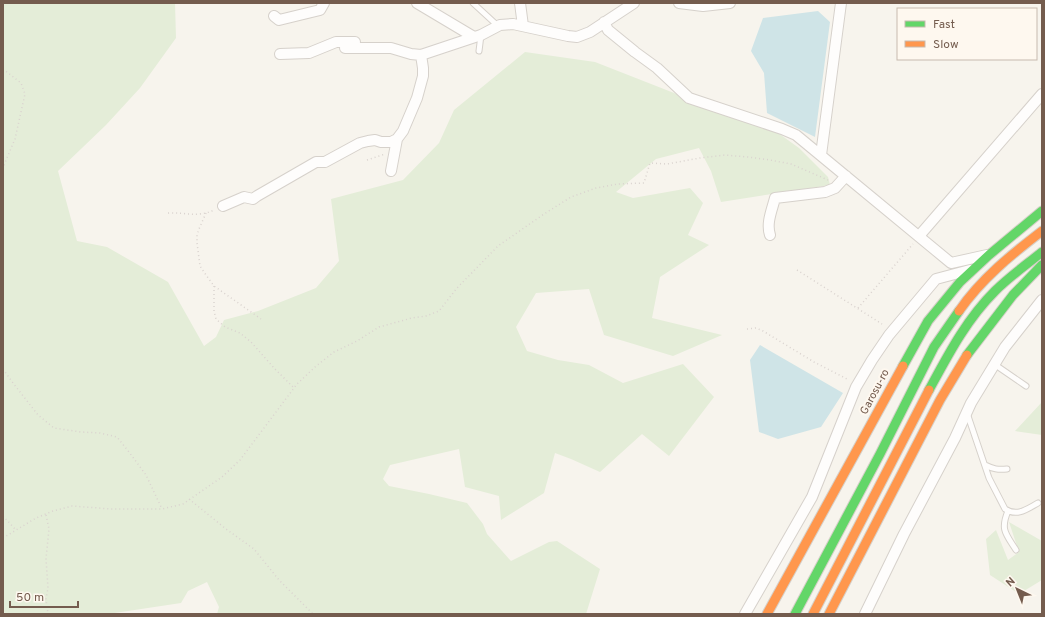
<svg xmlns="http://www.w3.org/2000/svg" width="1045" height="617" font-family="Overpass,sans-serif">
	<rect width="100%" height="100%" fill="#f7f4ed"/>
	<path fill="#e4edd8" d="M3 3H175L176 38 140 88 106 125 58 171 77 241 107 247 168 282 204 346 216 337 224 320 258 311 316 288 339 261 331 199 403 180 439 143 454 110 525 52 595 62 697 102 767 125 799 148 828 177 830 185 721 202 711 171 699 148 656 159 616 192 633 198 690 188 703 203 688 235 709 245 660 277 652 318 722 335 673 356 604 335 589 289 536 293 516 327 527 351 558 360 589 365 623 383 683 364 714 397 669 456 642 434 600 472 571 459 555 453 544 493 501 520 499 496 465 487 459 449 390 465 383 479 389 486 429 494 467 503 483 524 487 534 511 561 549 542 557 541 600 569 586 614H217L219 607 207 582 188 591 181 603 108 614H3Z
		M1042 402V435L1015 431Z
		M1009 522 1042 541V580L1019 594 990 575 986 539 996 530 1008 560 1019 552Z"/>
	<path fill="#cfe4e7" d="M818 11 830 22 815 137 767 113 764 73 751 51 763 18Z
		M760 345 843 393 821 427 778 439 759 432 750 360Z"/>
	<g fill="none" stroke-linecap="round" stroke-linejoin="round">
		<defs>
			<path id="lane" d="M473 3 498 26
				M479 51 481 35
				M994 364 1026 386
				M967 413 989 478 1005 509C1017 517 1027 509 1038 503
				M985 465C993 469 998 470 1007 469
				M1008 511C1000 530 1006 534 1016 550"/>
			<path id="street" d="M417 3 474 37
				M520 3 523 26
				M679 3 703 6 730 3
				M274 16 279 20 320 10 324 3
				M604 22 608 30 635 52 657 68 689 98 782 129 796 135 951 263 987 255
				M345 48H391L411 54 421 55 481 35 500 25 513 24 568 36 577 37 590 32 634 3
				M280 54 309 53 336 42H355
				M821 155 841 3
				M391 171 397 139
				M223 206 244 197 253 199 257 196 316 162H325L360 143 368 141 375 140 381 142H391L397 139 403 131 417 98 423 76V68L421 55
				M770 235C766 223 772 210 775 198L825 192 835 188 846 176
				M919 236 1042 94
				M745 614 812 497 856 387 872 360 889 335 936 279 970 270
				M865 614 904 534 955 438 971 403 1005 347 1042 300"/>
			<path id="fast" d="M967 355 1013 295 1042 265
				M903 366 928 321 960 282 989 255 1042 211
				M929 390C948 355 966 320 995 291 1009 277 1026 265 1042 252
				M795 614 880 454 934 347 959 311"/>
			<path id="slow" d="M959 311C981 279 1012 254 1042 231
				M767 614 903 366
				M813 614 929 390
				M829 614 940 400 967 355"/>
		</defs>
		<use href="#lane" stroke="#d6d1cb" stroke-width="7"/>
		<use href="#street" stroke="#d6d1cb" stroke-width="12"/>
		<use href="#fast" stroke="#d6d0c9" stroke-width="11"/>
		<use href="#slow" stroke="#d6d0c9" stroke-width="11"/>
		<path stroke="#dad3cf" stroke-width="1.5" stroke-dasharray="1 3" stroke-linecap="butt" d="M3 69 21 83 25 94 15 139 4 165 3 166
			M367 160 385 154
			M168 213C185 212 197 218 214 210
			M206 213 199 229 197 235V243L200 266 206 275 214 286 261 319
			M797 270 882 324
			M214 286V311L216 319 225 327 240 333 251 342 275 369 294 388
			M858 308 913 244
			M747 329 756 328 763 331 814 362 849 380
			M3 369 13 383 38 415 54 428 81 432 100 433 117 437 129 452 146 475 162 509
			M189 499 226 529 254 549 279 580 313 614
			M46 515 49 529 46 559 48 588 46 599 48 614
			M3 516 15 529
			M3 538 36 518 53 511 72 506 111 509H162L183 504 222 477 240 460 297 384 315 367 334 352 357 341 379 327 412 318 426 316 439 311 457 288 498 246 544 214 571 197 596 188 618 184 644 183 650 163 667 164 700 158 725 155 748 157 770 160 791 164 828 180"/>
		<use href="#lane" stroke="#fefdfc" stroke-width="5"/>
		<use href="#street" stroke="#fefdfc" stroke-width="10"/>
		<use href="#fast" stroke="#63d668" stroke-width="9"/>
		<use href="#slow" stroke="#ff974d" stroke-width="9"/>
	</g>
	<g text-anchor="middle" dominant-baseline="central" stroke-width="4" stroke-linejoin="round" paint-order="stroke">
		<g font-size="11" fill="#745c4e" stroke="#fef8ef">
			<text transform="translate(875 392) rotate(-62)">Garosu-ro</text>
		</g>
	</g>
	<rect width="1045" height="617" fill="none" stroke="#745c4e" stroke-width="8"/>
	<rect x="897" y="8" width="140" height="52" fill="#fef8ef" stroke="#c7baaf"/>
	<rect x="905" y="21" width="20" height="6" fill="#63d668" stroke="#c7baaf"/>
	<text x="933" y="28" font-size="12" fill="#745c4e">Fast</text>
	<rect x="905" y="41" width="20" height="6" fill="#ff974d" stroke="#c7baaf"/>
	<text x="933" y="48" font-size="12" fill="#745c4e">Slow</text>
	<g transform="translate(1017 589) rotate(317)" stroke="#fef8ef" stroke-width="3" paint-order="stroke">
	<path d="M0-3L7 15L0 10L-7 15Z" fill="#745c4e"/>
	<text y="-6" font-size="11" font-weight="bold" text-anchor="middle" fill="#745c4e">N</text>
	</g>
	<path d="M10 601v6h68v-6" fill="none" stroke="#745c4e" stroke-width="2"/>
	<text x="16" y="601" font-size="12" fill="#745c4e" stroke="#fef8ef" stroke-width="3" paint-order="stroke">50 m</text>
</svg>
